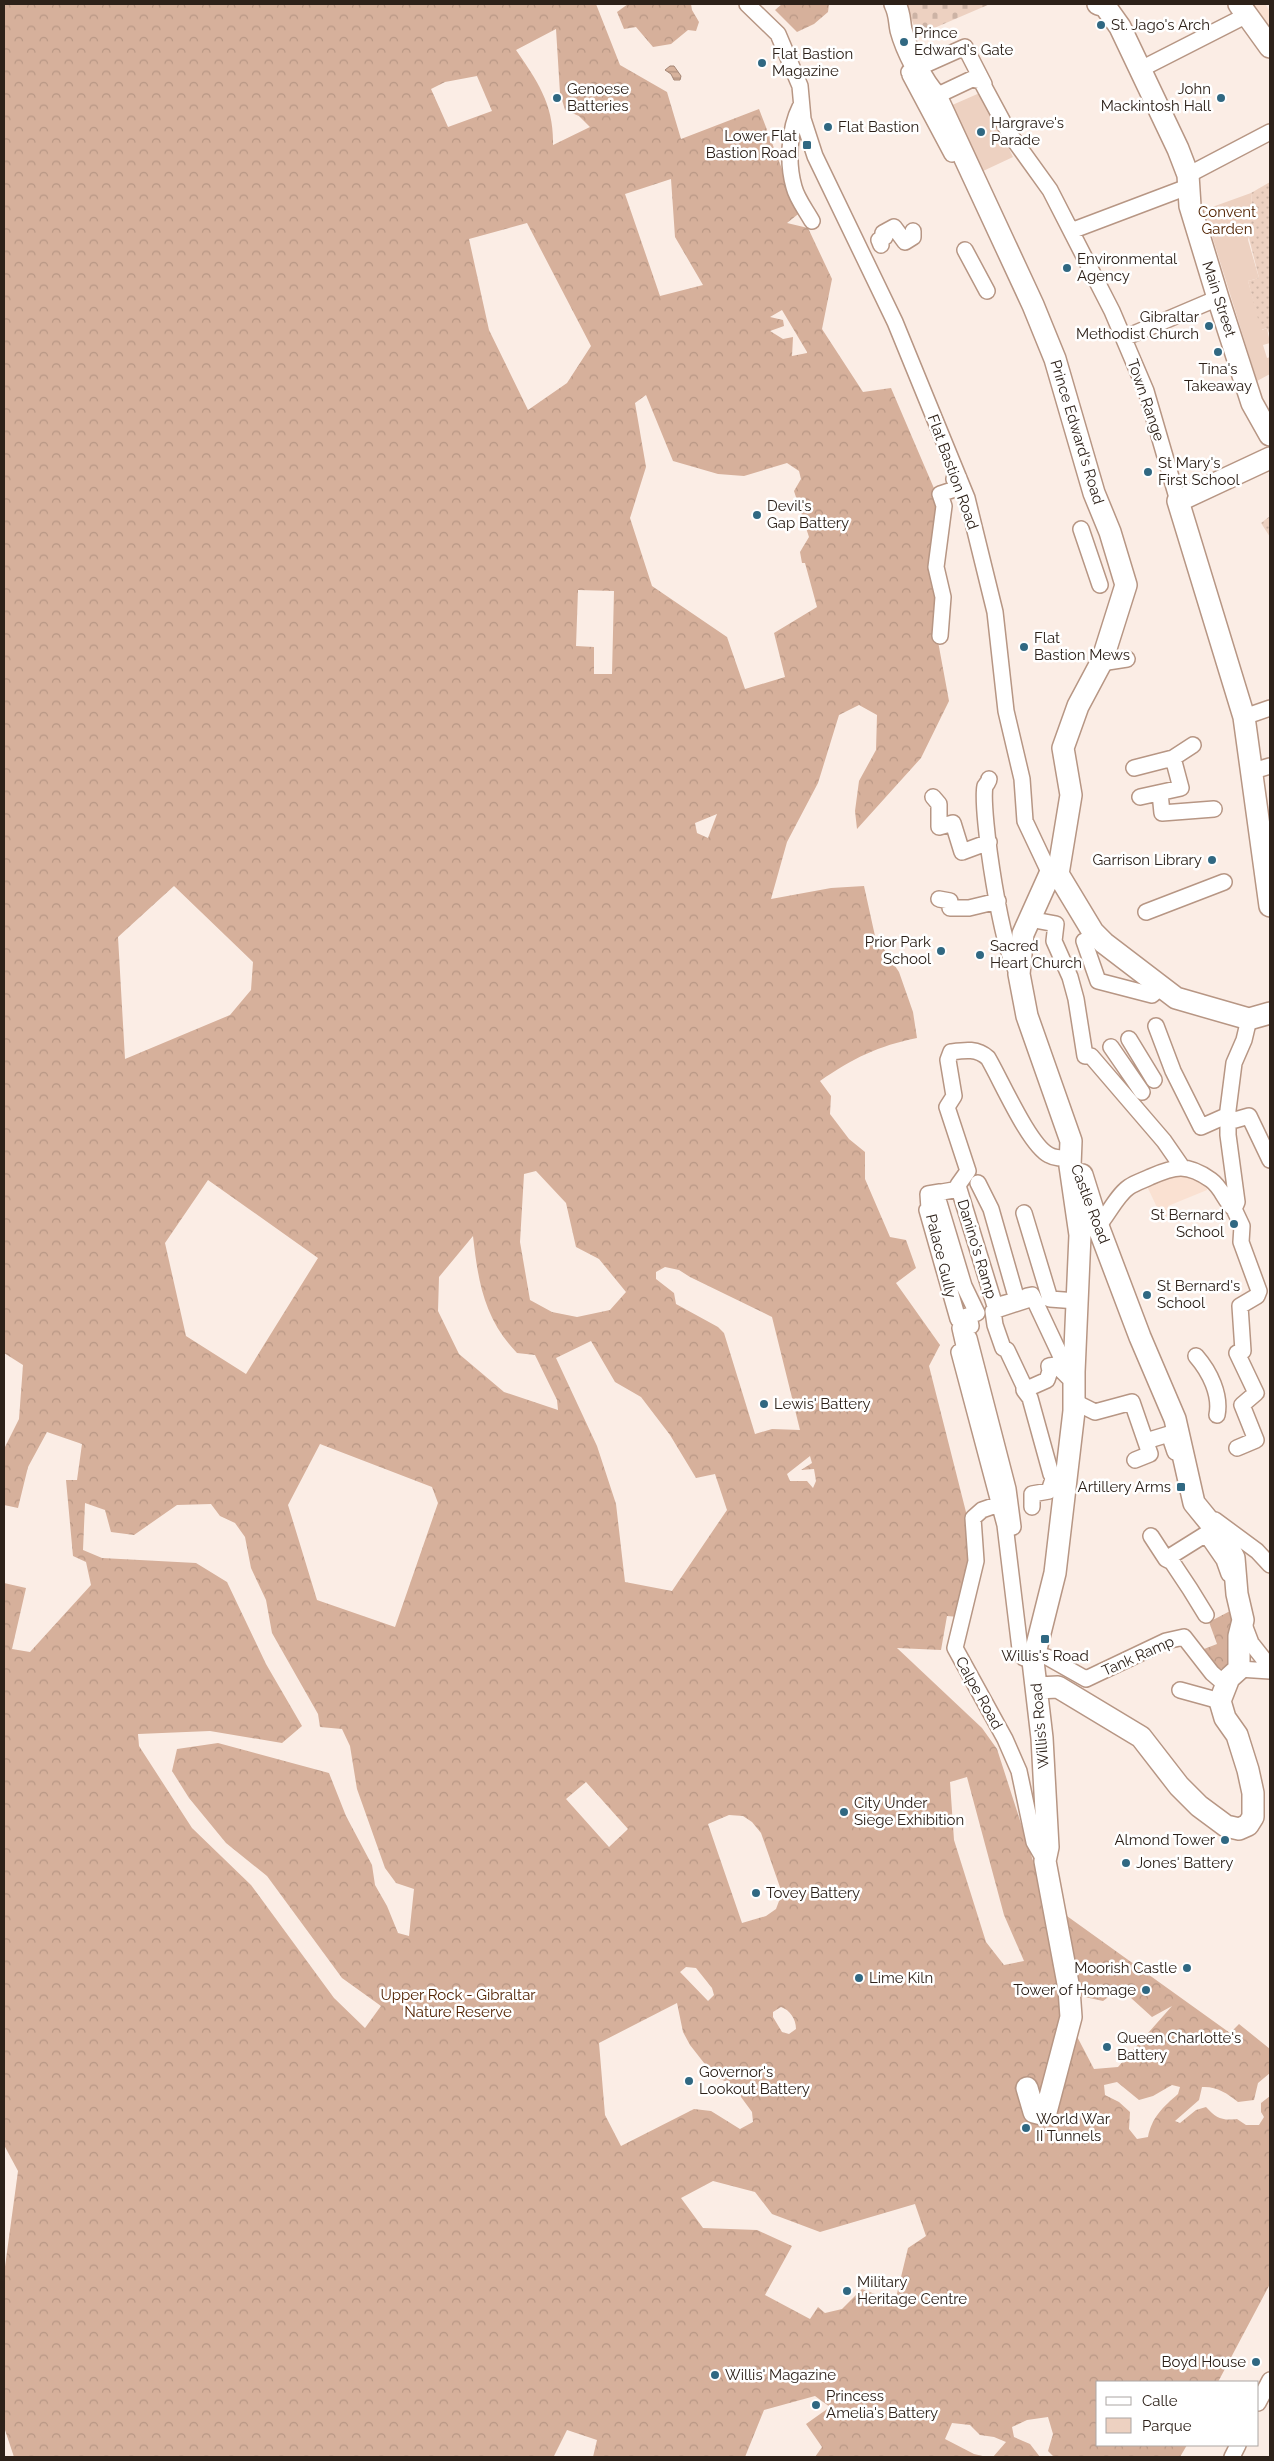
<svg xmlns="http://www.w3.org/2000/svg" width="1274" height="2461" font-family="Raleway,sans-serif">
	<defs>
		<pattern id="forest-crowns" width="20" height="18" patternUnits="userSpaceOnUse" patternTransform="scale(1.25)"><rect width="20" height="18" fill="#d6b09b"/><path d="M2 6a3 3 0 1 1 6 0M12 15a3 3 0 1 1 6 0" fill="none" stroke="#b89785"/></pattern>
		<pattern id="cemetery-stones" width="16" height="16" patternUnits="userSpaceOnUse" patternTransform="scale(1.25)"><rect width="16" height="16" fill="#edd1c1"/><path d="M2 7V4a2 2 0 0 1 4 0v3zM10 15v-3a2 2 0 0 1 4 0v3z" fill="#ccb3a5"/></pattern>
		<pattern id="garden-dots" width="8" height="8" patternUnits="userSpaceOnUse" patternTransform="scale(1.25)"><rect width="8" height="8" fill="#edd1c1"/><path d="M2 2h.1M6 6h.1" fill="none" stroke="#ccb3a5" stroke-width="1.8" stroke-linecap="round"/></pattern>
		<pattern id="water-rules" width="6" height="5" patternUnits="userSpaceOnUse" patternTransform="scale(1.25)"><rect width="6" height="5" fill="#d7b29c"/><path d="M0 2.5h6" fill="none" stroke="#af907e"/></pattern>
	</defs>
	<rect width="100%" height="100%" fill="#fbede5"/>
	<path fill="#fae1d2" d="M1254 4H1265L1270 11V39L1255 19Z
		M1184 1172 1206 1183 1207 1190 1168 1206 1171 1215 1162 1218 1146 1184Z"/>
	<path fill="#edd1c1" d="M982 92 1013 157 981 172 950 106Z
		M1251 193 1253 216 1248 240 1259 278 1248 281 1262 330 1267 328 1270 343 1263 345 1267 358 1270 357V374L1257 381 1204 210Z"/>
	<path fill="url(#forest-crowns)" fill-rule="evenodd" d="M4 4H596L620 65 667 92 681 139 759 109 790 190 802 211 787 223 808 228 832 279 822 329 863 392 891 388 942 507 937 636 949 701 921 758 857 829 855 811 859 781 876 750 877 715 859 705 839 715 818 783 787 842 771 899 831 888 864 886 875 936 899 972 913 1012 917 1038C878 1046 853 1058 820 1081L831 1096 830 1114 849 1139 865 1152V1179L890 1237 906 1240 916 1268 896 1283 940 1345 929 1366 967 1516 971 1561 959 1617 947 1616 941 1650 897 1648 982 1728 997 1749 1046 1901 1230 2033 1239 2024 1270 2049V2073L1258 2083 1254 2100 1238 2102C1227 2093 1216 2086 1202 2087L1199 2100 1175 2121 1180 2123 1196 2110 1206 2107C1216 2118 1222 2121 1237 2119L1246 2125H1259L1264 2117 1261 2112V2103L1270 2096V2284L1218 2382H1098V2445H1187L1180 2457H1054L1048 2451 1053 2434 1048 2417 1027 2420 1012 2427 1014 2437 1030 2444 1040 2457H993L1006 2442 994 2437 980 2435 970 2425 952 2423 945 2439 974 2454 987 2457H815L822 2447 806 2424 830 2407 815 2396 764 2410 745 2457H593L597 2440 567 2430 554 2456 557 2457H14L4 2427V2274L18 2171 4 2145V1583L26 1588 12 1649 30 1652 91 1585 86 1562 73 1556 66 1480H77L82 1444 47 1432 28 1467 18 1508 4 1505V1449L19 1419 23 1365 4 1353ZM556 29 560 93 565 110 579 116 590 127 553 145C554 105 538 82 516 50ZM477 76 492 111 448 127 431 89 445 82ZM671 179 675 237 703 285 660 296 625 194ZM527 223 591 346 567 383 528 410 489 330 469 239ZM782 310 807 352V353L792 356 793 337 783 339 770 331 784 326 783 320 770 317ZM646 395 673 461 718 474 744 476 787 463 799 471 801 479 794 491 809 537 800 552 802 563H805L817 607 774 633 785 677 745 689 727 637 652 586 630 518 646 467 635 403ZM578 590 614 591 612 674H594V647L576 646ZM717 814 708 838 697 833 695 823ZM174 886 253 962 251 990 230 1015 125 1059 118 937ZM536 1171 566 1203 576 1247 599 1259 626 1292 610 1310 577 1317 552 1312 530 1300 520 1242 524 1174ZM208 1180 318 1258 246 1374 186 1336 165 1243ZM473 1236C478 1281 484 1319 517 1353L535 1355 557 1400 558 1410 504 1392 459 1354 438 1311 439 1277ZM665 1267 679 1270 690 1277 772 1317 800 1430 772 1429 755 1434 724 1333 718 1327 676 1304 674 1293 656 1279V1272ZM591 1341 615 1382 641 1397 670 1435 696 1478 715 1474 727 1510 672 1591 625 1582 616 1504 597 1446 556 1358ZM320 1444 432 1487 438 1503 395 1627 317 1600 288 1505ZM810 1456 812 1463 801 1470 814 1469 816 1481 813 1488 807 1481H790L787 1474ZM85 1503 105 1510 111 1532 134 1535 177 1505 211 1504 220 1516 235 1523 245 1537 251 1568 266 1600 272 1633 318 1714 320 1727 342 1729 350 1746 357 1789 385 1868 396 1883 414 1889 409 1936 398 1933 387 1906 375 1885 372 1865 346 1816 329 1773 218 1743 177 1749 172 1771 189 1798 226 1843 267 1876 342 1978 381 2006 365 2028 334 1998 251 1885 192 1828 139 1746 138 1734 210 1731 282 1743 302 1726 266 1664 227 1582 196 1563 102 1558 83 1550ZM967 1777 1004 1915 1024 1961 1004 1965 986 1942 954 1840 950 1782ZM586 1782 628 1829 609 1847 566 1799ZM729 1815 743 1816 752 1822 761 1833 782 1893 776 1909 766 1916 742 1923 708 1824ZM686 1967 696 1968 712 1988 714 1995 708 2001 680 1972ZM1120 1988 1152 2017 1172 2006 1118 2067 1094 2069 1071 2025V1994L1103 2001ZM677 2003 683 2032 690 2045 715 2077 740 2087 741 2097 752 2112 753 2122 740 2129 711 2111 694 2109 621 2146 605 2115 599 2043ZM781 2007C790 2010 796 2019 796 2029L789 2034 782 2032 773 2017V2012ZM1117 2082 1139 2100 1153 2096 1172 2085 1180 2087 1178 2094C1163 2107 1152 2117 1148 2137L1137 2139 1129 2129 1130 2112 1119 2102 1105 2095 1104 2085ZM713 2181 755 2192 772 2214 820 2232 915 2204 926 2236 908 2248 895 2302 882 2306 875 2294 862 2289 842 2309 825 2313 818 2307 810 2319 765 2295 792 2246 757 2230 703 2228 681 2198Z
		M628 4H691L692 10 699 22 696 31 688 30 671 44 653 47 636 27 624 29 617 12Z
		M782 4H829L828 12 814 24 797 32 775 10Z
		M1232 1610 1233 1665 1217 1670 1204 1649 1217 1644 1209 1622Z"/>
	<path fill="url(#cemetery-stones)" d="M905 4H990L918 35Z"/>
	<path fill="url(#garden-dots)" d="M1270 182V336L1267 328 1261 330 1248 281 1259 278 1245 222 1253 216 1251 193Z
		M1270 516V537L1261 523Z"/>
	<path fill="url(#water-rules)" stroke="#a48675" d="M670 66H674L681 76 680 80H674L671 74 665 70Z"/>
	<g fill="none" stroke-linecap="round" stroke-linejoin="round">
		<defs>
			<path id="street" d="M747 4 778 34 800 86 803 119 815 156 895 322 967 498 995 612 1006 711 1022 779 1025 821 1050 874
				M1141 69 1247 15
				M909 72 965 47 984 84
				M910 75 952 154
				M936 96 972 79 981 81 1009 133 1050 190 1112 311 1146 391 1178 501
				M800 107C789 129 787 163 794 187 797 199 806 210 812 221
				M1188 175 1270 132
				M1071 231 1190 186
				M881 245 879 240 885 237 883 233 894 227 905 242 913 237V231
				M965 250 987 291
				M1124 338 1218 298
				M1081 529 1100 585
				M940 636 943 597 936 567 944 506 940 494 958 488 954 479 959 478
				M1101 663 1127 659
				M1244 717 1270 708
				M1134 768 1173 758 1193 745
				M1253 771 1270 766
				M989 779C989 781 986 785 985 786 980 810 1003 961 1019 974
				M1160 793 1162 813 1214 809
				M933 797 939 804V827L953 823 962 852 989 842
				M1140 797 1181 788 1173 758
				M939 899 950 901V908H969L998 901
				M1146 912 1224 882
				M1029 919 1056 924 1054 941 1070 977 1076 999 1085 1056
				M1084 941 1098 981 1152 995 1161 987
				M1156 1026 1173 1071 1201 1127 1228 1115
				M1129 1039 1154 1080
				M1111 1047 1142 1092
				M1091 1056 1164 1141 1182 1167
				M1228 1122 1249 1116 1270 1160
				M978 1183 991 1209 1017 1300 995 1306 959 1189 958 1185 968 1171 947 1107 954 1096 948 1060 951 1052C965 1050 977 1048 988 1058 1001 1080 1029 1145 1049 1155 1056 1159 1064 1158 1072 1158
				M940 1192 937 1196 964 1286 977 1313 958 1319 927 1210 929 1209 928 1194 940 1192H942L959 1189
				M1024 1213 1050 1299 1077 1301
				M1098 1226C1108 1215 1117 1195 1129 1187 1135 1183 1144 1180 1150 1177 1175 1166 1187 1163 1211 1180 1222 1188 1224 1200 1234 1209
				M1027 1296 1032 1295 1064 1363 1074 1376
				M1033 1298 993 1311 995 1325 1003 1348 1007 1350 1024 1386V1390L1030 1398 1051 1474 1064 1498
				M969 1316 971 1326 960 1328 965 1350 959 1352 1005 1525 1020 1649 1024 1658 1033 1661
				M969 1338 1008 1489 1013 1527
				M1243 1351 1240 1306 1257 1296 1259 1291 1241 1242 1242 1226 1234 1209 1237 1202 1228 1135V1110L1234 1063 1244 1040 1249 1019
				M1196 1356C1210 1372 1221 1395 1217 1415
				M1024 1386 1029 1388 1047 1380 1050 1371 1049 1366 1056 1365 1068 1377
				M1075 1402 1095 1412 1132 1402 1150 1454 1135 1460
				M1146 1441 1169 1434 1175 1452
				M1237 1448 1256 1440 1242 1405 1256 1393 1237 1353
				M999 1504 982 1510 973 1518 976 1561 955 1648 1005 1739 1019 1771 1034 1842 1045 1861
				M1032 1507V1494L1049 1491 1053 1479
				M1215 1520 1257 1551 1270 1565
				M1151 1536 1166 1559 1172 1562 1190 1589 1206 1615
				M1166 1559 1206 1534 1224 1560 1229 1574
				M1243 1622 1251 1643 1270 1667
				M1034 1654 1047 1657 1086 1679 1166 1641 1184 1637 1212 1673 1226 1685
				M1239 1669 1270 1671
				M1180 1690 1220 1701
				M1258 2403 1270 2380
				M1232 2457 1238 2445"/>
			<path id="secondary" d="M895 4C900 14 899 20 901 30 906 49 923 83 936 96L1033 305 1055 359 1094 493 1110 532 1126 585 1102 661 1078 706 1063 748 1071 795 1058 874 1093 932 1104 943 1176 998 1249 1019 1270 1013
				M1098 4 1105 6 1120 27 1178 149 1188 175 1190 206 1218 298 1252 403 1270 435
				M1239 4 1270 47
				M1270 458 1178 501 1244 717 1270 906
				M1037 1688 1058 1687 1141 1737 1179 1786 1199 1806 1226 1826 1239 1829 1248 1825 1253 1817V1793L1248 1770 1237 1735 1225 1718 1220 1701 1229 1678 1239 1669V1636L1243 1620 1237 1594 1234 1558 1225 1541 1194 1503 1175 1419 1140 1337 1098 1226 1082 1175
				M1027 2088 1034 2112 1042 2114 1046 2112 1071 2017 1069 1989 1045 1861 1048 1847 1042 1738 1033 1661 1055 1573 1074 1411V1372L1080 1235 1070 1166 1071 1141 1027 1016 1019 974 1023 934 1050 874H1058"/>
		</defs>
		<use href="#street" stroke="#b79684" stroke-width="18"/>
		<use href="#secondary" stroke="#b79684" stroke-width="24"/>
		<use href="#street" stroke="#fff" stroke-width="15"/>
		<use href="#secondary" stroke="#fff" stroke-width="21"/>
	</g>
	<g fill="#306882" stroke="#fff" stroke-width="2">
		<circle cx="1101" cy="25" r="5"/>
		<circle cx="904" cy="42" r="5"/>
		<circle cx="762" cy="63" r="5"/>
		<circle cx="557" cy="98" r="5"/>
		<circle cx="1221" cy="98" r="5"/>
		<circle cx="828" cy="127" r="5"/>
		<circle cx="981" cy="132" r="5"/>
		<rect x="802" y="140" width="10" height="10" rx="2.5"/>
		<circle cx="1067" cy="268" r="5"/>
		<circle cx="1209" cy="326" r="5"/>
		<circle cx="1218" cy="352" r="5"/>
		<circle cx="1148" cy="472" r="5"/>
		<circle cx="757" cy="515" r="5"/>
		<circle cx="1024" cy="647" r="5"/>
		<circle cx="1212" cy="860" r="5"/>
		<circle cx="941" cy="951" r="5"/>
		<circle cx="980" cy="955" r="5"/>
		<circle cx="1234" cy="1224" r="5"/>
		<circle cx="1147" cy="1295" r="5"/>
		<circle cx="764" cy="1404" r="5"/>
		<rect x="1176" y="1482" width="10" height="10" rx="2.5"/>
		<rect x="1040" y="1634" width="10" height="10" rx="2.5"/>
		<circle cx="844" cy="1812" r="5"/>
		<circle cx="1225" cy="1840" r="5"/>
		<circle cx="1126" cy="1863" r="5"/>
		<circle cx="756" cy="1893" r="5"/>
		<circle cx="1187" cy="1968" r="5"/>
		<circle cx="859" cy="1978" r="5"/>
		<circle cx="1146" cy="1990" r="5"/>
		<circle cx="1107" cy="2047" r="5"/>
		<circle cx="689" cy="2081" r="5"/>
		<circle cx="1026" cy="2128" r="5"/>
		<circle cx="847" cy="2291" r="5"/>
		<circle cx="1256" cy="2362" r="5"/>
		<circle cx="715" cy="2375" r="5"/>
		<circle cx="816" cy="2405" r="5"/>
	</g>
	<g text-anchor="middle" dominant-baseline="central" stroke-width="5" stroke-linejoin="round" paint-order="stroke">
		<g font-size="15" fill="#2d2119" stroke="#fff" text-anchor="start">
			<text x="1111" y="25">St. Jago's Arch</text>
			<text x="914" y="33">Prince<tspan x="914" dy="17">Edward's Gate</tspan></text>
			<text x="772" y="54">Flat Bastion<tspan x="772" dy="17">Magazine</tspan></text>
			<text x="567" y="89">Genoese<tspan x="567" dy="17">Batteries</tspan></text>
			<text x="1211" y="89" text-anchor="end">John<tspan x="1211" dy="17">Mackintosh Hall</tspan></text>
			<text x="991" y="123">Hargrave's<tspan x="991" dy="17">Parade</tspan></text>
			<text x="838" y="127">Flat Bastion</text>
			<text x="797" y="136" text-anchor="end">Lower Flat<tspan x="797" dy="17">Bastion Road</tspan></text>
			<text x="1077" y="259">Environmental<tspan x="1077" dy="17">Agency</tspan></text>
			<text x="1199" y="317" text-anchor="end">Gibraltar<tspan x="1199" dy="17">Methodist Church</tspan></text>
			<text x="1218" y="369" text-anchor="middle">Tina's<tspan x="1218" dy="17">Takeaway</tspan></text>
			<text x="1158" y="463">St Mary's<tspan x="1158" dy="17">First School</tspan></text>
			<text x="767" y="506">Devil's<tspan x="767" dy="17">Gap Battery</tspan></text>
			<text x="1034" y="638">Flat<tspan x="1034" dy="17">Bastion Mews</tspan></text>
			<text x="1202" y="860" text-anchor="end">Garrison Library</text>
			<text x="931" y="942" text-anchor="end">Prior Park<tspan x="931" dy="17">School</tspan></text>
			<text x="990" y="946">Sacred<tspan x="990" dy="17">Heart Church</tspan></text>
			<text x="1224" y="1215" text-anchor="end">St Bernard<tspan x="1224" dy="17">School</tspan></text>
			<text x="1157" y="1286">St Bernard's<tspan x="1157" dy="17">School</tspan></text>
			<text x="774" y="1404">Lewis' Battery</text>
			<text x="1171" y="1487" text-anchor="end">Artillery Arms</text>
			<text x="1045" y="1656" text-anchor="middle">Willis's Road</text>
			<text x="854" y="1803">City Under<tspan x="854" dy="17">Siege Exhibition</tspan></text>
			<text x="1215" y="1840" text-anchor="end">Almond Tower</text>
			<text x="1136" y="1863">Jones' Battery</text>
			<text x="766" y="1893">Tovey Battery</text>
			<text x="1177" y="1968" text-anchor="end">Moorish Castle</text>
			<text x="869" y="1978">Lime Kiln</text>
			<text x="1136" y="1990" text-anchor="end">Tower of Homage</text>
			<text x="1117" y="2038">Queen Charlotte's<tspan x="1117" dy="17">Battery</tspan></text>
			<text x="699" y="2072">Governor's<tspan x="699" dy="17">Lookout Battery</tspan></text>
			<text x="1036" y="2119">World War<tspan x="1036" dy="17">II Tunnels</tspan></text>
			<text x="857" y="2282">Military<tspan x="857" dy="17">Heritage Centre</tspan></text>
			<text x="1246" y="2362" text-anchor="end">Boyd House</text>
			<text x="725" y="2375">Willis' Magazine</text>
			<text x="826" y="2396">Princess<tspan x="826" dy="17">Amelia's Battery</tspan></text>
		</g>
		<g font-size="15" fill="#512200" stroke="#fff">
			<text x="1227" y="212">Convent<tspan x="1227" dy="17">Garden</tspan></text>
			<text x="458" y="1995">Upper Rock - Gibraltar<tspan x="458" dy="17">Nature Reserve</tspan></text>
		</g>
		<g font-size="15" fill="#2d2119" stroke="#fff">
			<text transform="translate(1219 299) rotate(72)">Main Street</text>
			<text transform="translate(1146 400) rotate(71)">Town Range</text>
			<text transform="translate(1077 432) rotate(73)">Prince Edward's Road</text>
			<text transform="translate(953 472) rotate(70)">Flat Bastion Road</text>
			<text transform="translate(1090 1204) rotate(69)">Castle Road</text>
			<text transform="translate(977 1249) rotate(73)">Danino's Ramp</text>
			<text transform="translate(941 1256) rotate(76)">Palace Gully</text>
			<text transform="translate(1138 1656) rotate(-24)">Tank Ramp</text>
			<text transform="translate(979 1693) rotate(61)">Calpe Road</text>
			<text transform="translate(1040 1726) rotate(-95)">Willis’s Road</text>
		</g>
	</g>
	<rect width="1274" height="2461" fill="none" stroke="#2d2119" stroke-width="10"/>
	<rect x="1096" y="2381" width="162" height="65" fill="#ffffff" stroke="#aba6a3"/>
	<rect x="1106" y="2397" width="25" height="8" fill="#ffffff" stroke="#aba6a3"/>
	<text x="1142" y="2406" font-size="15" fill="#2d2119">Calle</text>
	<rect x="1106" y="2418" width="25" height="15" fill="#edd1c1" stroke="#aba6a3"/>
	<text x="1142" y="2431" font-size="15" fill="#2d2119">Parque</text>
</svg>
